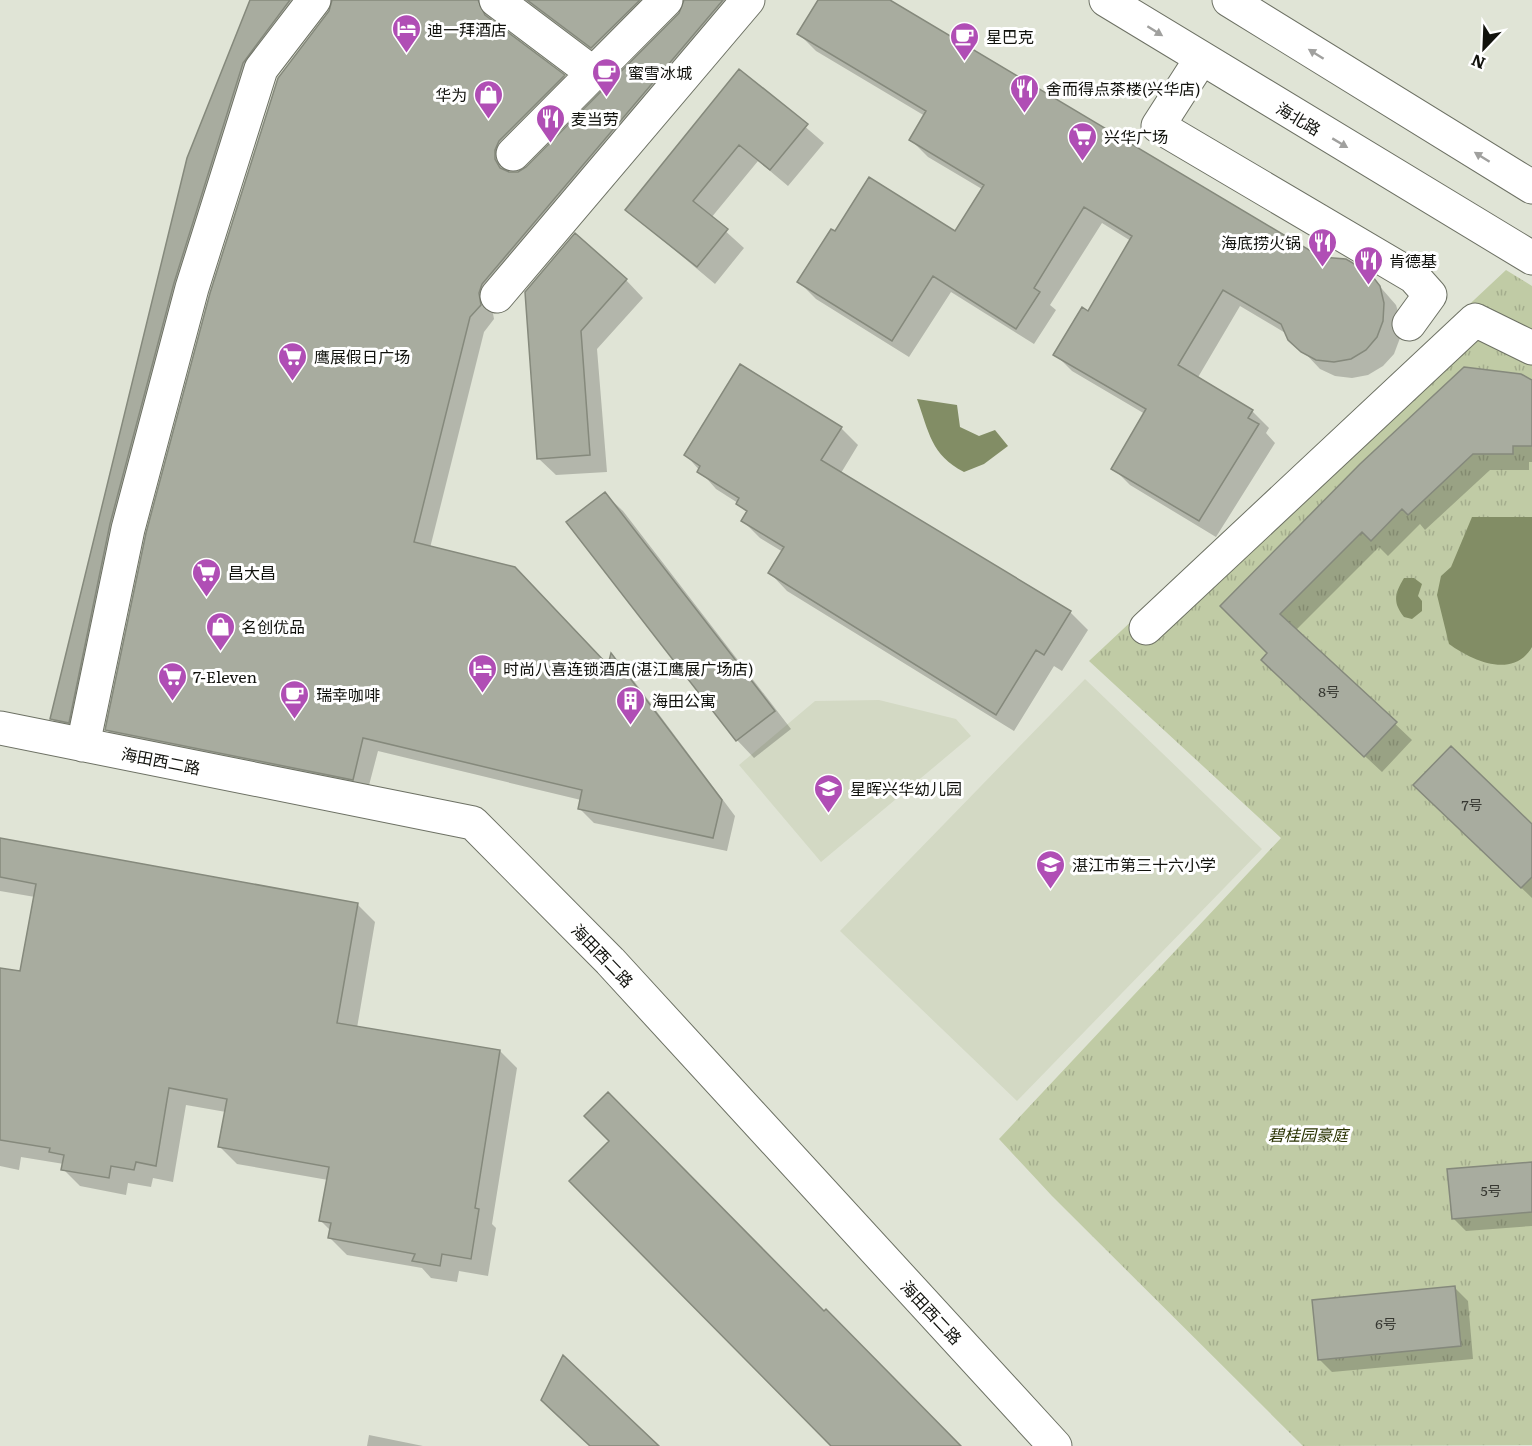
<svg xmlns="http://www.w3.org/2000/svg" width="1532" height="1446" font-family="Literata,'Noto Sans SC',serif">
	<defs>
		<pattern id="park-tufts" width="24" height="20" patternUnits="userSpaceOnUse" patternTransform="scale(1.5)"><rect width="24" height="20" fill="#c0cba5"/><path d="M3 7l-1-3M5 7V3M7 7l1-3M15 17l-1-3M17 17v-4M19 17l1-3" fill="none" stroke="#a4ad8d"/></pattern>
	</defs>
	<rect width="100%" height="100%" fill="#e0e4d6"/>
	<path fill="#d3d9c4" d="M1085 679 1262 849 1017 1101 840 931Z
		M879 700 956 719 971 736 821 862 739 765 815 701Z"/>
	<path fill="url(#park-tufts)" d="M1506 270 1532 286V1445L1303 1446 1052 1196 999 1139 1281 838 1089 661Z"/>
	<path fill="#828d65" d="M917 399 957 405 960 427 979 436 995 430 1008 446 984 464 964 472C931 455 929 432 917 399Z
		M1472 517H1532V647C1513 680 1471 660 1449 644L1437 595 1441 576 1451 567Z
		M1404 578H1414L1422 584 1418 596 1422 601V611L1412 619 1404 617C1392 602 1395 593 1404 578Z"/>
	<path fill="#0003" d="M252 0H317L257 78 83 736 65 733 51 718Z
		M334 0H499L491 13 493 23 564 76 578 90 508 165 509 174 519 173 527 168 681 14 686 0H751L492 308 494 319 484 332 430 548 609 668 612 656 625 669 735 816 727 851 594 823 579 808 581 800 378 751 367 793 121 744 107 730 279 78 334 3Z
		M525 0H671L607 62Z
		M819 0H887L1321 258 1369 274 1396 305 1401 321 1400 338 1394 354 1383 366 1368 375 1352 378 1335 376 1320 369 1287 334 1240 306 1197 379 1252 411 1269 428 1266 433 1275 443 1216 537 1130 485 1113 468 1145 414 1072 371 1055 354 1089 313 1131 241 1102 223 1050 305 1056 310 1034 344 951 292 909 357 816 299 799 282 835 233H955L982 189 928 157 911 140 925 116 816 51 799 34Z
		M740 71 824 143 788 186 758 161 711 218 744 248 715 284 627 210Z
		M626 280 643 298 597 349 607 472 556 475 538 458 526 293Z
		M1532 382V462H1529V470H1490L1425 530 1420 524 1388 556 1379 547 1296 630 1412 740 1382 772 1279 676 1269 653 1222 606Z
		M841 428 858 445 841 473 1070 612 1088 630 1062 671 1054 666 1014 731 787 591 770 573 783 552 760 538 743 521 748 513 738 503 716 489 686 455Z
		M605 494 623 511 791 729 754 758 737 740Z
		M1428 798 1532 826V898Z
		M0 840 358 905 375 922 357 1028 500 1051 517 1068 492 1224 496 1228 488 1276 459 1271 457 1282 431 1278 422 1268 347 1255 330 1238 331 1231 321 1221 328 1180 237 1164 220 1147 226 1112 186 1105 173 1182 153 1178 151 1187 128 1183 126 1195 80 1186 63 1169 64 1164 21 1157 19 1170 0 1166V969L22 973 35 897 0 891Z
		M1532 1163V1226L1466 1231 1453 1218Z
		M1455 1288 1468 1301 1473 1359 1332 1372 1319 1359Z
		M369 1435 423 1446H367Z"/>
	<path fill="#a8ac9f" stroke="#85897c" stroke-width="1.5" d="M250 0H290L243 63 174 283 110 524 69 723 50 719 187 158Z
		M332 0H478L485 15 565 75 499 141 495 150V159L500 168 509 172H518L526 167 679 13 684 0H723L482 284 479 293 481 305 470 317 414 542 515 567 608 665 611 653 722 800 713 838 578 809 582 790 363 738 353 780 105 730 146 533 210 293 278 78 329 11Z
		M527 0H640L591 48Z
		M818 0H890L1321 257 1346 259 1370 273 1380 286 1384 303 1383 321 1377 337 1366 350 1351 359 1334 362 1316 360 1301 352 1288 340 1281 324 1223 290 1178 365 1253 410 1248 418 1259 424 1199 521 1111 469 1146 409 1053 355 1082 307 1088 311 1132 236 1084 207 1034 288 1040 292 1016 329 933 276 892 341 797 282 831 229 835 231 869 177 955 231 984 185 909 140 926 111 797 34Z
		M739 69 808 124 770 170 739 145 693 201 728 229 697 267 625 210Z
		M575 233 627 279 581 331 590 455 537 459 525 292Z
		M740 364 842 427 821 460 1071 611 1044 655 1036 650 996 715 768 573 784 547 741 521 747 511 736 504 739 498 697 472 700 466 684 455Z
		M1464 367 1521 374 1532 380V446H1513V454H1473L1408 515 1402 509 1371 541 1362 532 1280 614 1397 722 1364 757 1261 660 1267 653 1220 606 1360 464Z
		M605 492 775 711 736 741 566 522Z
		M1451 746 1532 824V877L1521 888 1413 785Z
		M0 838 358 903 337 1023 500 1050 475 1208 479 1209 471 1259 442 1254 440 1266 412 1261 415 1254 328 1238 331 1223 319 1221 329 1167 218 1147 227 1099 169 1088 156 1166 136 1162 134 1170 111 1166 109 1178 61 1170 64 1155 49 1152 50 1148 0 1140V968L20 971 36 884 0 877Z
		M608 1092 824 1311 826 1309 961 1446H831L569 1181 609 1141 584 1116Z
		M1532 1162V1212L1452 1219 1447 1169Z
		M1455 1286 1461 1346 1318 1360 1312 1300Z
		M563 1355 659 1446H590L541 1400Z"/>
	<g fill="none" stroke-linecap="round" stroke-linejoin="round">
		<defs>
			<path id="minor" d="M496 0 593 73
				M1106 0 1532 258
				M1229 0 1532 187
				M1201 59 1158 126 1414 277 1430 295 1409 324
				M513 154 666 0
				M497 296 748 0
				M1146 628 1475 320 1532 348
				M0 728 473 823 610 961 1055 1446
				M83 745 128 529 192 288 261 69 314 0"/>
		</defs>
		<use href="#minor" stroke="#6d7164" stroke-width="35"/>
		<use href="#minor" stroke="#fff" stroke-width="33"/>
	</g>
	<defs><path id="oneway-solid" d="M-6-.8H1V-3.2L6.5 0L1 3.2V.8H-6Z" transform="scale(1.5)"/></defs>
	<g fill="#a0a09e">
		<use href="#oneway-solid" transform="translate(1155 31) rotate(32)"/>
		<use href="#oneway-solid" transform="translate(1316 54) rotate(-148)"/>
		<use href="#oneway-solid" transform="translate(1340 143) rotate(31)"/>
		<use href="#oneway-solid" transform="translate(1482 157) rotate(-148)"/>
	</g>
	<defs>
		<symbol id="hotel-pin" viewBox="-11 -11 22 30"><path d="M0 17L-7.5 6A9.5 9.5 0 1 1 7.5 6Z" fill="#b04eb5" stroke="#fff"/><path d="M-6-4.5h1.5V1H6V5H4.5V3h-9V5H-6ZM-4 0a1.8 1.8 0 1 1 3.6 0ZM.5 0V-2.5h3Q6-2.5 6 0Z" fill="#fff"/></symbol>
		<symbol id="cafe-pin" viewBox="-11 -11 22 30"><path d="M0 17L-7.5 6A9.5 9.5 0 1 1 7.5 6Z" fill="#b04eb5" stroke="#fff"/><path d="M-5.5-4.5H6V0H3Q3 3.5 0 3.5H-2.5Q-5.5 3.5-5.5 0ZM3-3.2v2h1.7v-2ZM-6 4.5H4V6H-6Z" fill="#fff"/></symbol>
		<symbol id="restaurant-pin" viewBox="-11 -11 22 30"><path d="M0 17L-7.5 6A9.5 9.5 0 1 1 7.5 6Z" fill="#b04eb5" stroke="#fff"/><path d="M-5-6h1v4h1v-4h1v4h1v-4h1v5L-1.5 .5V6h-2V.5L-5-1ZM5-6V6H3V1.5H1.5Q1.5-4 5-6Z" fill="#fff"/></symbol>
		<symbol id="shop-pin" viewBox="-11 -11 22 30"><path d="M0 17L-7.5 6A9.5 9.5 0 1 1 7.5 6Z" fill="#b04eb5" stroke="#fff"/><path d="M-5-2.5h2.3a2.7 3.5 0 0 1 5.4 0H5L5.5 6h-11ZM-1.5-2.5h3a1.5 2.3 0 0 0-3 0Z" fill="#fff"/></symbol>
		<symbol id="supermarket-pin" viewBox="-11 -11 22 30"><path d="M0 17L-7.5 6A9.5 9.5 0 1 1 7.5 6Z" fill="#b04eb5" stroke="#fff"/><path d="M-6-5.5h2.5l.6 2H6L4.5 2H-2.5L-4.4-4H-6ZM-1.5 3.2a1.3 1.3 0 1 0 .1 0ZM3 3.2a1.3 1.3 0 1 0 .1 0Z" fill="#fff"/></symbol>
		<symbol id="building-pin" viewBox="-11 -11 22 30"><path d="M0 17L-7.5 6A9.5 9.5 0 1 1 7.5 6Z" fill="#b04eb5" stroke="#fff"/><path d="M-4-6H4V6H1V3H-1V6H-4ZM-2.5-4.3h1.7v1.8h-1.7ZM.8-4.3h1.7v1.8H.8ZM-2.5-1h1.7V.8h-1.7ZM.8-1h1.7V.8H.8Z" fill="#fff"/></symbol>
		<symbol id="school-pin" viewBox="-11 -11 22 30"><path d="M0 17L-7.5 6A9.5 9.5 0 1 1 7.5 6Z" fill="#b04eb5" stroke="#fff"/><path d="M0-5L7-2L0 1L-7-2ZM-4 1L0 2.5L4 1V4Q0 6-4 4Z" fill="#fff"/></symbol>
	</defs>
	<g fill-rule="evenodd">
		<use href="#hotel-pin" x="390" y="12" width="33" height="45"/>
		<use href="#cafe-pin" x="948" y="20" width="33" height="45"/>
		<use href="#cafe-pin" x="590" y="56" width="33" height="45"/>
		<use href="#restaurant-pin" x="1008" y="72" width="33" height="45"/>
		<use href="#shop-pin" x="472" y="78" width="33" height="45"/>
		<use href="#restaurant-pin" x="534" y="102" width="33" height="45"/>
		<use href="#supermarket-pin" x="1066" y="120" width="33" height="45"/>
		<use href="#restaurant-pin" x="1306" y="226" width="33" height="45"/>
		<use href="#restaurant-pin" x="1352" y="244" width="33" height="45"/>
		<use href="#supermarket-pin" x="276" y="340" width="33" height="45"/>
		<use href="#supermarket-pin" x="190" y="556" width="33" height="45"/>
		<use href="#shop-pin" x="204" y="610" width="33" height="45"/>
		<use href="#hotel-pin" x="466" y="652" width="33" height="45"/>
		<use href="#supermarket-pin" x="156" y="660" width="33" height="45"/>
		<use href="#cafe-pin" x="278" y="678" width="33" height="45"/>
		<use href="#building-pin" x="614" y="684" width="33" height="45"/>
		<use href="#school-pin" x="812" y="772" width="33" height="45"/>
		<use href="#school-pin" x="1034" y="848" width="33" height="45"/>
	</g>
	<g text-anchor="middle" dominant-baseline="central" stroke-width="6" stroke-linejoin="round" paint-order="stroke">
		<g font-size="14" fill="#373832">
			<text x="1329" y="691">8号</text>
			<text x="1472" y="804">7号</text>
			<text x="1491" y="1190">5号</text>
			<text x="1386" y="1323">6号</text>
		</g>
		<g font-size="16" fill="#11120d" stroke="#fff" text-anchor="start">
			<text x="427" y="29">迪一拜酒店</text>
			<text x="986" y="36">星巴克</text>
			<text x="628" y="72">蜜雪冰城</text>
			<text x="1046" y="88">舍而得点茶楼(兴华店)</text>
			<text x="467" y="94" text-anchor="end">华为</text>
			<text x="571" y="118">麦当劳</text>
			<text x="1104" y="136">兴华广场</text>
			<text x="1301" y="242" text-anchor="end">海底捞火锅</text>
			<text x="1389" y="260">肯德基</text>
			<text x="314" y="356">鹰展假日广场</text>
			<text x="228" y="572">昌大昌</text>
			<text x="241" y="626">名创优品</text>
			<text x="503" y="668">时尚八喜连锁酒店(湛江鹰展广场店)</text>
			<text x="193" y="676">7-Eleven</text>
			<text x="316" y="694">瑞幸咖啡</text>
			<text x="652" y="700">海田公寓</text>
			<text x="850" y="788">星晖兴华幼儿园</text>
			<text x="1072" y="864">湛江市第三十六小学</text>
		</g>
		<g font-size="16" fill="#11120d" stroke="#fff">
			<text transform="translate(1299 118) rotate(31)">海北路</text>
			<text transform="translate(161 760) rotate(11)">海田西二路</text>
			<text transform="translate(603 955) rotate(46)">海田西二路</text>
			<text transform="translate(932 1312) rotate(47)">海田西二路</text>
		</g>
		<g font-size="16" font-style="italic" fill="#293201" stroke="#fff">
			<text x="1308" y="1134">碧桂园豪庭</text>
		</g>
	</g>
	<g transform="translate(1484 48) rotate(203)" stroke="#ffffff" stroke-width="4.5" paint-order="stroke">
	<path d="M0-4.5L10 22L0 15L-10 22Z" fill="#11120d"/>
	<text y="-9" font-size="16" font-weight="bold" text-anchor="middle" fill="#11120d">N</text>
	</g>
</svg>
